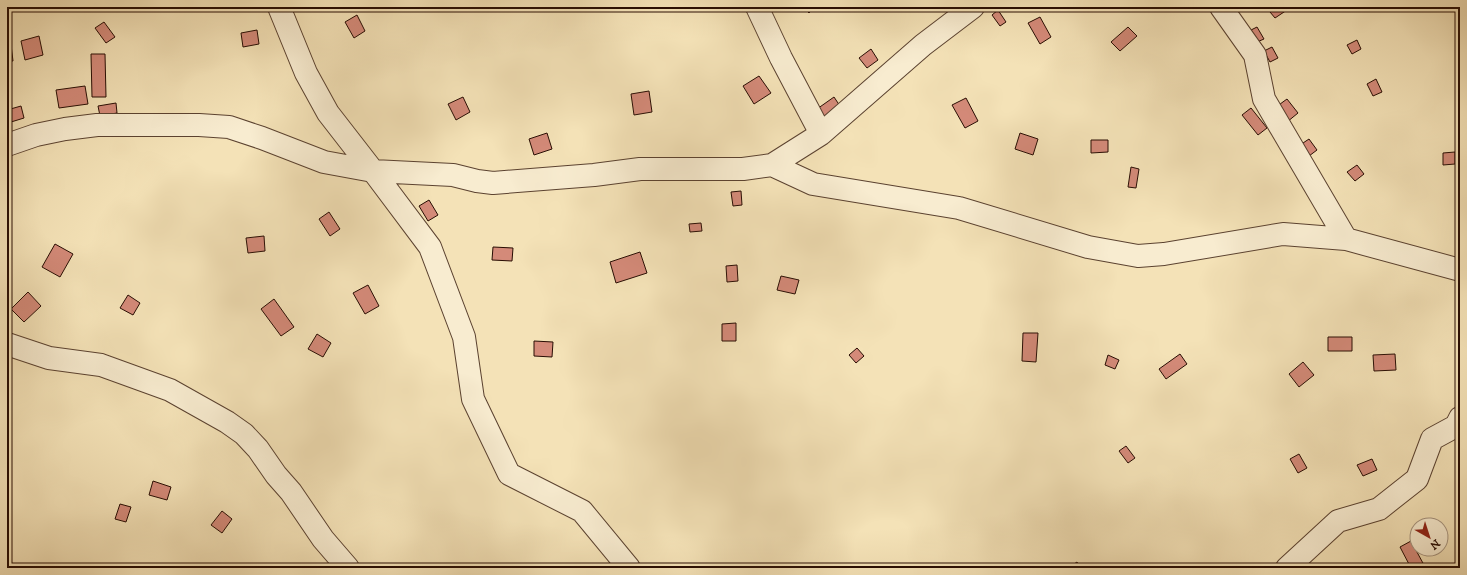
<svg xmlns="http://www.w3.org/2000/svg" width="1467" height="575" font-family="'IM FELL DW Pica',serif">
	<rect width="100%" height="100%" fill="#f4e2b7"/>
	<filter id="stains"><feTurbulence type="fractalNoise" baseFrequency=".005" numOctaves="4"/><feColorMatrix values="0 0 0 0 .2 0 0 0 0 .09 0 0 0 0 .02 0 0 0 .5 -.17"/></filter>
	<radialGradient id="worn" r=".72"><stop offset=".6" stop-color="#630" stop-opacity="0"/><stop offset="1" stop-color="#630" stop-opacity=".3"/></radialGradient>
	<path fill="#d48a79" stroke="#280d03" d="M803 7H814L809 13Z
		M1278 7H1285L1287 10 1275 18 1270 12Z
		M998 10 1006 22 1000 26 992 15Z
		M357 15 365 31 354 38 345 22Z
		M1040 17 1051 37 1040 44 1028 23Z
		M104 22 115 37 106 43 95 28Z
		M1128 27 1137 36 1120 51 1111 42Z
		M1257 27 1264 39 1257 42 1251 30Z
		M257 30 259 44 243 47 241 33Z
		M39 36 43 55 25 60 21 41Z
		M1357 40 1361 49 1352 54 1347 45Z
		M11 45 13 61H7V46Z
		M1272 47 1278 58 1270 62 1264 51Z
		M871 49 878 60 867 68 859 58Z
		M91 54H105L106 97H92Z
		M759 76 771 93 754 104 743 86Z
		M1376 79 1382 92 1373 96 1367 84Z
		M85 86 88 104 59 108 56 90Z
		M649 91 652 112 634 115 631 94Z
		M463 97 470 112 456 120 448 104Z
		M834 97 840 106 823 118 817 109Z
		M966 98 978 121 965 128 952 105Z
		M1287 99 1298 113 1287 122 1276 107Z
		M116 103 117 113 100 116 98 106Z
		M21 106 24 118 11 122 7 110Z
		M1251 108 1267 128 1258 135 1242 115Z
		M547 133 552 149 534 155 529 139Z
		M1020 133 1038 139 1033 155 1015 149Z
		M1309 139 1317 150 1309 156 1300 145Z
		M1091 140H1108V152L1091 153Z
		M1455 152V164L1443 165V153Z
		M1357 165 1364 174 1355 181 1347 172Z
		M1131 167 1139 169 1136 188 1128 187Z
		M741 191 742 205 733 206 731 192Z
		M429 200 438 215 428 221 419 206Z
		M329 212 340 229 330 236 319 219Z
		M701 223 702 231 690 232 689 224Z
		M264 236 265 251 248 253 246 238Z
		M55 244 73 254 60 277 42 267Z
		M493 247 513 248 512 261 492 260Z
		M640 252 647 273 616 283 610 262Z
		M737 265 738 281 727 282 726 266Z
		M781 276 799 280 795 294 777 290Z
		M368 285 379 306 365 314 353 293Z
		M28 292 41 306 24 322 11 309Z
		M128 295 140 303 133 315 120 308Z
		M274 299 294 327 281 336 261 309Z
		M736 323V341H722V324Z
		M1023 333H1038L1036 362 1022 361Z
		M317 334 331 343 323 357 308 349Z
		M1328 337H1352V351H1328Z
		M534 341 553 342 552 357 534 356Z
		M857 348 864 356 856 363 849 355Z
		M1180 354 1187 364 1166 379 1159 369Z
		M1395 354 1396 370 1374 371 1373 355Z
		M1108 355 1119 360 1115 369 1105 365Z
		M1303 362 1314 375 1299 387 1289 374Z
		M1126 446 1135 458 1128 463 1119 451Z
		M1299 454 1307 468 1298 473 1290 459Z
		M1372 459 1377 470 1363 476 1357 465Z
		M153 481 171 487 167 500 149 495Z
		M120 504 131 507 126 522 115 519Z
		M222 511 232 519 222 533 211 525Z
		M1411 541 1424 565 1419 568H1411L1400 547Z
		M1077 562 1081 568H1068Z"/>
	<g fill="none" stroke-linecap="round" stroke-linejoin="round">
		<defs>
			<path id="minor" d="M279 7 306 73 328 113 373 171 430 247 464 337 473 399 509 474 582 511 629 568
				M757 7 781 58 821 134
				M1221 7 1255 55 1264 99 1346 239
				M7 145 36 135 65 129 97 125H199L229 127 262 138 324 162 373 171 453 175 477 181 493 183 594 175 640 169H743L772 165 813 184 959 208 1088 247 1138 256 1164 254 1283 234 1346 239 1460 270
				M772 165 821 134 923 45 973 7
				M7 344 49 358 101 365 170 390 227 422 244 434 258 449 276 475 291 492 323 539 348 568
				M1287 568 1338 521 1379 509 1417 479 1432 439 1456 426 1460 418"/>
		</defs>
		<use href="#minor" stroke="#5b4230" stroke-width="24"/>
		<use href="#minor" stroke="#f8ecd0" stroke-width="22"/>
	</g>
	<rect width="1467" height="575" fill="none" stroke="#f4e2b7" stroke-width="24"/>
	<rect x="8" y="8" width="1451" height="559" fill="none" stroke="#280d03" stroke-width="2"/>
	<rect x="12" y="12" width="1443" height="551" fill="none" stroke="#280d03"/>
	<g transform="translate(1429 537) rotate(141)"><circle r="19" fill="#f8ecd0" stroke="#a5937e"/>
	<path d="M0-3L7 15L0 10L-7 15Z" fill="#8f2418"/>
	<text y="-6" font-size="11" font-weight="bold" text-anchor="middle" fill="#280d03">N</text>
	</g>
	<rect width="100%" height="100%" filter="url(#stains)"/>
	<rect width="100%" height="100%" fill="url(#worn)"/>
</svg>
